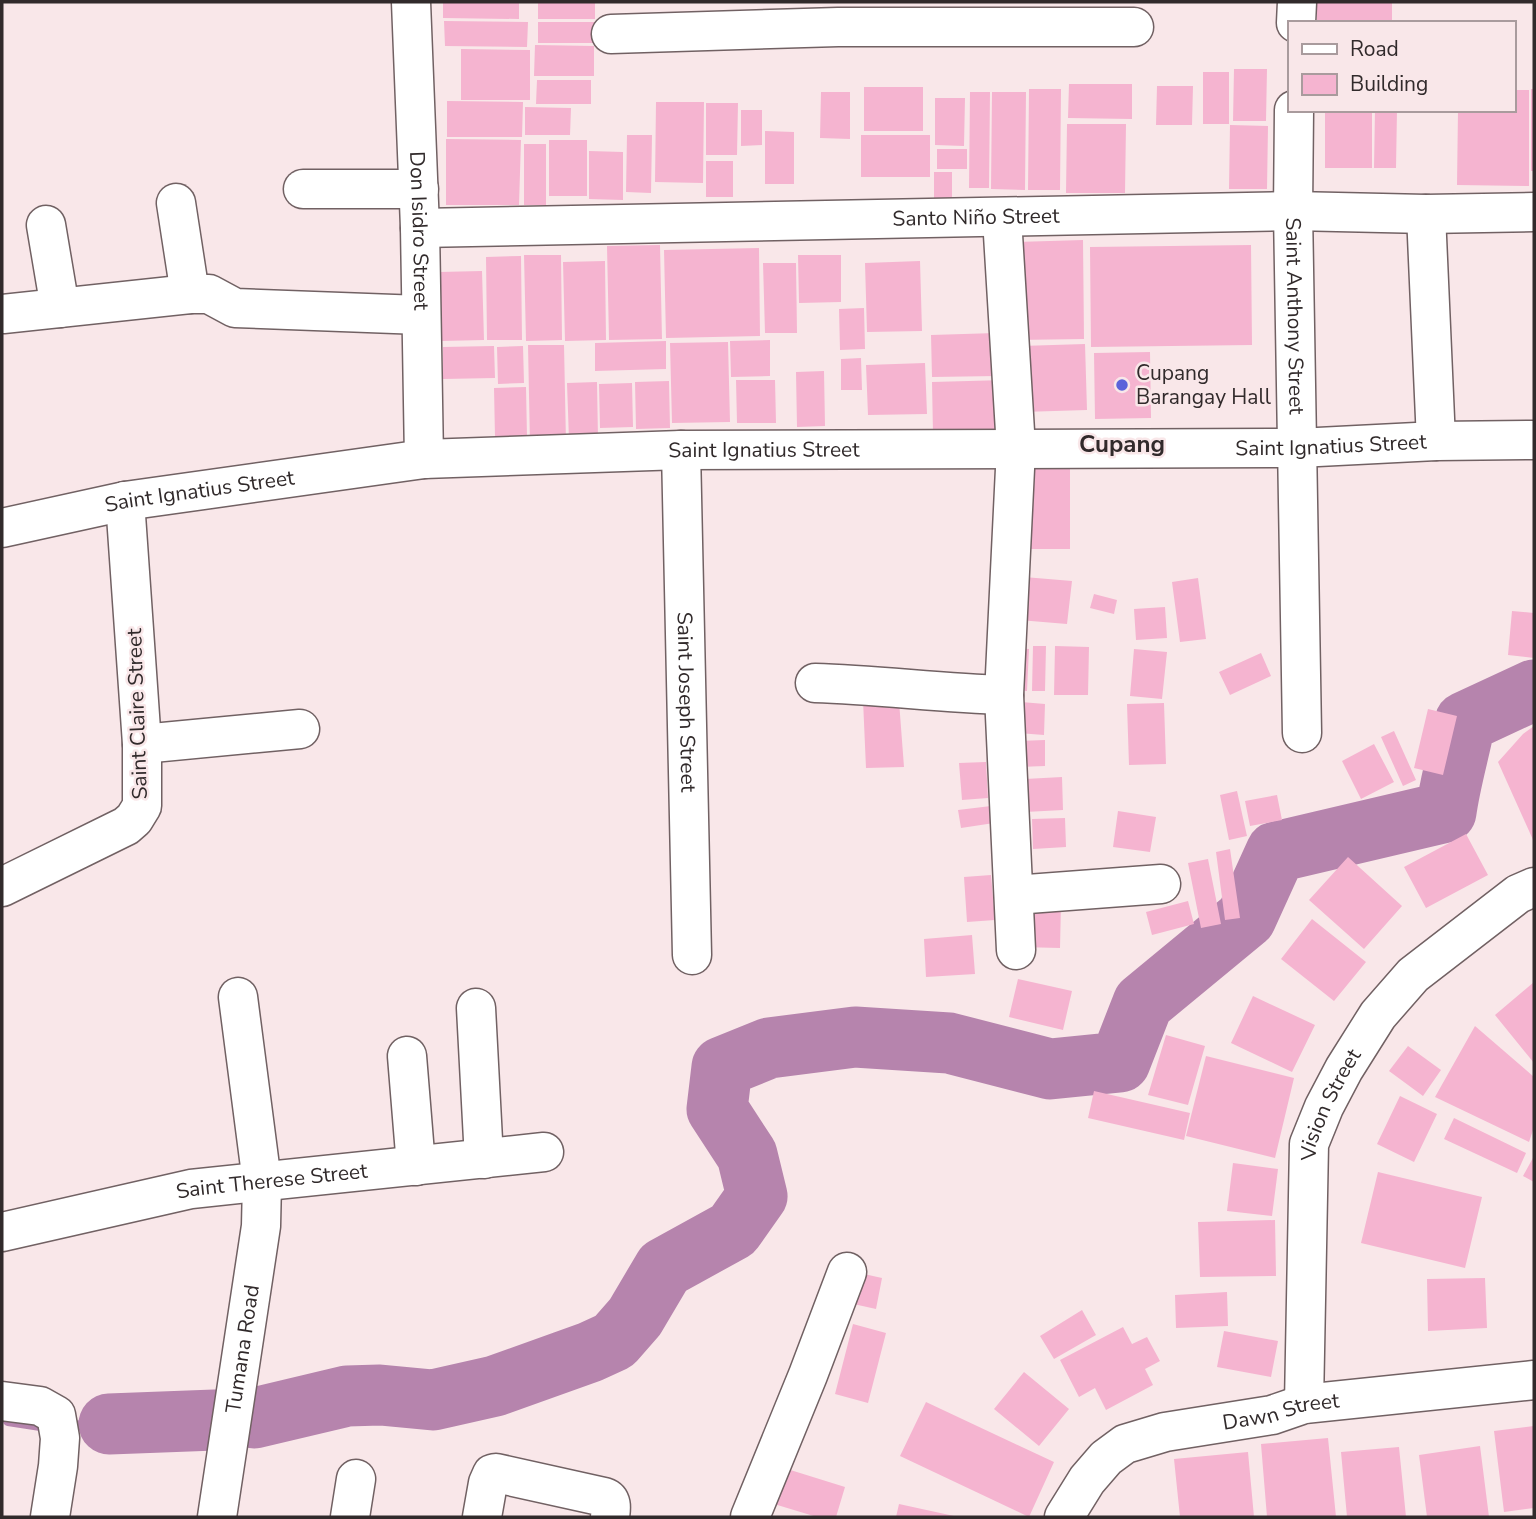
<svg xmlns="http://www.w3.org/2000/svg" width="1536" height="1519" font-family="'Nunito Sans',sans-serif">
	<rect width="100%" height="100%" fill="#f9e7e9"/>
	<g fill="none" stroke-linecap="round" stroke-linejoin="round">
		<path stroke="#b684ad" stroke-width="10" d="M8 1421 47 1427
			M63 1426 109 1424"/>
		<path stroke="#b684ad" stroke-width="61" d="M254 1418 347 1396 380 1395 433 1400 495 1386 590 1352 614 1341 635 1317 664 1268 733 1230 757 1196 747 1155 717 1109 722 1067 769 1048 855 1037 949 1043 1050 1069 1120 1062 1143 1003 1246 918 1276 852 1446 812C1450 782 1459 753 1465 722L1534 690
			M109 1424 215 1420"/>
	</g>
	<path fill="#f5b4d0" d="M443 2H519V19L443 18Z
		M538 2H595V19H538Z
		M1317 2H1392V23H1317Z
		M444 21 528 22 527 47 445 46Z
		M538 22H597V43H538Z
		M535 45 594 46V76H534Z
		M461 49 530 50V100H461Z
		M1234 69H1267L1266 121H1233Z
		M1203 72H1229V124H1203Z
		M537 80H591V104H536Z
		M1069 84H1132V119L1068 118Z
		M1157 86H1193L1192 125H1156Z
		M864 87H923V131H864Z
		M1029 89H1061L1060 190H1028Z
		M1531 89H1534V171H1531Z
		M1513 90H1529V186L1457 185 1458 110H1513Z
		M821 92H850V139L820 138Z
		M970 92H990L989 188H969Z
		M992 92H1026L1025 190 991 189Z
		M935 98H965L964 146 935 145Z
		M447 101 523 102 522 137H447Z
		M656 102H704L703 183 655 182Z
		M706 103H738L737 155H706Z
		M525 107 571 108 570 135H525Z
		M741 110H762V145L741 146Z
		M1325 110H1372V168H1325Z
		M1375 110H1397L1396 168H1374Z
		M1067 124H1126L1125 193H1066Z
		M1230 125 1268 126 1267 189H1229Z
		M765 131 794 132V184H765Z
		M627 135H652L651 193 626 192Z
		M861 135H930V177H861Z
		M446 139 521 140 519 205H446Z
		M549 140H587V196H549Z
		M524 144H546V205H524Z
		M937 149H967V169H937Z
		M589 151 623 152V200L589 199Z
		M706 161H733V197H706Z
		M934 172H952V203L934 202Z
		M1083 240 1084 339 1014 340 1012 242Z
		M660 245 662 339 609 340 607 246Z
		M1251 245 1252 345 1091 347 1090 247Z
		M759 248 760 336 666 338 664 250Z
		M524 255H561L562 340 526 341Z
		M798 255H841V302L799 303Z
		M521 256 522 340H487L486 257Z
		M605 261 606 340 565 341 563 262Z
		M920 261 922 331 867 332 865 263Z
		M763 263H796L797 333H765Z
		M482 271 484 340 441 341 439 272Z
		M864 308 865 349 840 350 839 309Z
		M996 333 997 376 932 377 931 335Z
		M770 340V376L731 377 730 341Z
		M666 341V369L595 371V343Z
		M728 342 730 422 672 423 670 343Z
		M1085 344 1087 410 1022 412 1021 346Z
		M528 345H564L566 443 530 444Z
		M494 346 495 378 443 379V347Z
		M523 346 524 383 498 384 497 347Z
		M1150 352 1151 418 1095 419 1094 353Z
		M861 358 862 390H841V359Z
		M925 363 927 414 868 415 866 365Z
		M824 371 825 426 797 427 796 372Z
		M736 380H775L776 423H737Z
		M1005 380 1007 433 933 434 932 382Z
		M669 381 670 428 636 429 635 382Z
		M597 382 598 439 569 440 567 383Z
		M632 383 633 427 600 428 599 384Z
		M526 387 527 437H495L494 388Z
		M1034 463 1070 464V549H1030Z
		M1024 577 1072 581 1067 624 1019 620Z
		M1198 578 1206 639 1180 642 1172 582Z
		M1094 594 1117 600 1114 614 1090 608Z
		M1165 607 1167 638 1136 640 1134 609Z
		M1512 611 1534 613V658L1508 655Z
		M1033 646H1046L1045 691H1032Z
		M1055 646 1089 647 1088 695H1054Z
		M1015 648 1029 649 1027 691 1013 690Z
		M1134 649 1167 652 1162 699 1130 696Z
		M1261 653 1271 676 1230 695 1219 672Z
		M863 700 899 701 904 767 866 768Z
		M1021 702 1045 704 1044 735 1018 733Z
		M1164 703 1166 764 1129 765 1127 704Z
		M1428 709 1457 716 1443 775 1414 768Z
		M1534 726V842L1498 762 1523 734Z
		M1394 731 1416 780 1403 786 1381 737Z
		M1045 740V766L1019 767 1018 741Z
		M1374 744 1394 782 1361 799 1342 761Z
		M986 762 988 798 962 800 959 763Z
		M1062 777 1063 810 1025 812V779Z
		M1237 791 1247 836 1229 840 1220 795Z
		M1277 795 1282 820 1250 826 1245 801Z
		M991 806 994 823 961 828 958 810Z
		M1118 811 1156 817 1150 852 1113 847Z
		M1065 818 1066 847 1033 849 1032 819Z
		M1466 834 1488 875 1426 908 1404 867Z
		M1230 849 1240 918 1225 920 1216 852Z
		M1348 857 1402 906 1364 949 1309 900Z
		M1208 859 1221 924 1201 928 1188 863Z
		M991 875 995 920 967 922 964 877Z
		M1188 901 1194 924 1152 935 1146 912Z
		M1021 902 1061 903 1060 948 1020 947Z
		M1312 919 1366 962 1334 1001 1281 959Z
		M972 935 975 974 926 977 924 939Z
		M1018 979 1072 991 1063 1030 1009 1017Z
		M1534 982V1063L1495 1015Z
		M1253 996 1315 1025 1292 1072 1231 1043Z
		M1475 1026 1534 1077V1127L1529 1142 1435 1097Z
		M1166 1035 1205 1046 1188 1105 1148 1095Z
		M1408 1046 1441 1070 1423 1096 1389 1071Z
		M1206 1056 1294 1078 1275 1158 1186 1136Z
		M1094 1091 1190 1113 1184 1140 1088 1118Z
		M1400 1096 1437 1114 1414 1162 1377 1144Z
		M1454 1118 1526 1153 1517 1173 1444 1139Z
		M1534 1156V1182L1523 1176Z
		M1233 1163 1278 1169 1272 1216 1227 1211Z
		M1378 1172 1482 1197 1465 1268 1361 1243Z
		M1275 1220 1276 1276 1200 1277 1198 1222Z
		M855 1272 882 1278 876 1309 849 1303Z
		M1485 1278 1487 1328 1428 1331 1427 1279Z
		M1227 1292 1228 1326 1176 1328 1175 1295Z
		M1082 1310 1096 1335 1054 1359 1040 1336Z
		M853 1324 886 1333 868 1403 835 1394Z
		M1123 1327 1132 1344 1147 1337 1160 1361 1145 1369 1153 1385 1106 1410 1095 1388 1079 1397 1060 1360Z
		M1224 1331 1278 1341 1271 1377 1217 1367Z
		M1024 1372 1069 1409 1039 1446 994 1409Z
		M926 1402 1054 1462 1029 1517 900 1456Z
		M1534 1426V1508L1504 1512 1494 1431Z
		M1328 1438 1336 1517H1267L1261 1444Z
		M1480 1446 1489 1517H1427L1419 1455Z
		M1399 1447 1406 1517H1347L1341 1452Z
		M1248 1452 1254 1517H1180L1174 1459Z
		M784 1468 845 1487 836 1517H817L774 1504Z
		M899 1504 954 1516V1517H896Z"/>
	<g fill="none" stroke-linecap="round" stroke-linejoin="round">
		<defs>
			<g id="minor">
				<path id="s1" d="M411 2 420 228 424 459"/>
				<path d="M1296 23 1297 2"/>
				<path d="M611 34 838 27H1134"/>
				<path id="s2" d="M1294 110 1293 211 1302 733"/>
				<path d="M303 189H419"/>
				<path d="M176 203 190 294"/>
				<path d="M1426 214 1436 441"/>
				<path d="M1002 218 1016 448 1004 695 1016 950"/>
				<path d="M46 225 60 308"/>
				<path id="s3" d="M420 228 1293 211 1426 214 1534 212"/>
				<path d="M3 314 190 294H209L235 308 421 315"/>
				<path id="s4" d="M681 450 692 955"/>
				<path id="s5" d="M2 528 125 501 424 459 681 450 1298 448 1436 441 1534 440"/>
				<path d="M815 683C878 685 941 693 1004 695"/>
				<path d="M142 744 300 729"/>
				<path d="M2 887 126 826 134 819 142 806V744L125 501"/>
				<path d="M1014 895 1161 884"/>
				<path d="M476 1008 484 1159"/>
				<path d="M407 1056 416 1166"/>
				<path id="s6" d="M2 1232 191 1189 544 1152"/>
				<path d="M2 1401 40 1406 56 1415 60 1438 58 1466 50 1517"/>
				<path id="s7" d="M1304 1404 1309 1144 1324 1107 1344 1069 1378 1015 1413 975 1518 894 1534 887"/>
				<path id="s8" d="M217 1517 261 1226 262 1182 238 997"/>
				<path d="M350 1517 356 1479"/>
				<path d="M482 1517 488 1483 492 1474 496 1473 604 1497C613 1500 611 1509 610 1517"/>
				<path d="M750 1517 808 1375 847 1272"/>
				<path id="s9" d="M1064 1517 1087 1480 1106 1458 1125 1444 1165 1432 1272 1415 1304 1404 1534 1380"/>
			</g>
		</defs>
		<use href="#minor" stroke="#716163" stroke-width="41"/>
		<use href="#minor" stroke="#fff" stroke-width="38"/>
	</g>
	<circle fill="#5c63da" stroke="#f9e7e9" stroke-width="2.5" cx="1122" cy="385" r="7"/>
	<g text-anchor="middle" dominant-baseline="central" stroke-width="5" stroke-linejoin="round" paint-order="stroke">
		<g font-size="21" fill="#312a2b" stroke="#f9e7e9">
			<text stroke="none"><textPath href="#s3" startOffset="556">Santo Niño Street</textPath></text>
			<text stroke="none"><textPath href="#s1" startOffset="229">Don Isidro Street</textPath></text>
			<text stroke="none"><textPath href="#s2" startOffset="206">Saint Anthony Street</textPath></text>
			<text stroke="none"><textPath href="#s5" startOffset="1335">Saint Ignatius Street</textPath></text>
			<text stroke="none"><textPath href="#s5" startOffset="768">Saint Ignatius Street</textPath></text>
			<text stroke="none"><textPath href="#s5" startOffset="201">Saint Ignatius Street</textPath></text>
			<text stroke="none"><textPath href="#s4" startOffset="252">Saint Joseph Street</textPath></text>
			<text transform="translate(137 714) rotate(-92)">Saint Claire Street</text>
			<text stroke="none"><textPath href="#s7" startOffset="304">Vision Street</textPath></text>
			<text stroke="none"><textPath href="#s6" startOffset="275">Saint Therese Street</textPath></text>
			<text stroke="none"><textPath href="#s8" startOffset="170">Tumana Road</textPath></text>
			<text stroke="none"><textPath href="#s9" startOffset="256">Dawn Street</textPath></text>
		</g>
		<g font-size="21" fill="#312a2b" stroke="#f9e7e9" text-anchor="start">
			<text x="1136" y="373">Cupang<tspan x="1136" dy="24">Barangay Hall</tspan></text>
		</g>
		<g font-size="24" font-weight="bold" fill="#312a2b" stroke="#f9e7e9">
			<text x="1122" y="444">Cupang</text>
		</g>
	</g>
	<rect width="1536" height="1519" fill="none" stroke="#312a2b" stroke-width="7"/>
	<rect x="1288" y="21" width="228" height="91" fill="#f9e7e9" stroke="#a99b9d" stroke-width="2"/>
	<rect x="1302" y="44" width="35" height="10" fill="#ffffff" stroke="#a99b9d" stroke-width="2"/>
	<text x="1350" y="56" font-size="21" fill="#312a2b">Road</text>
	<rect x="1302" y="74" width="35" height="21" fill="#f5b4d0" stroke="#a99b9d" stroke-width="2"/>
	<text x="1350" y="91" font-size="21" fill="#312a2b">Building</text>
</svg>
